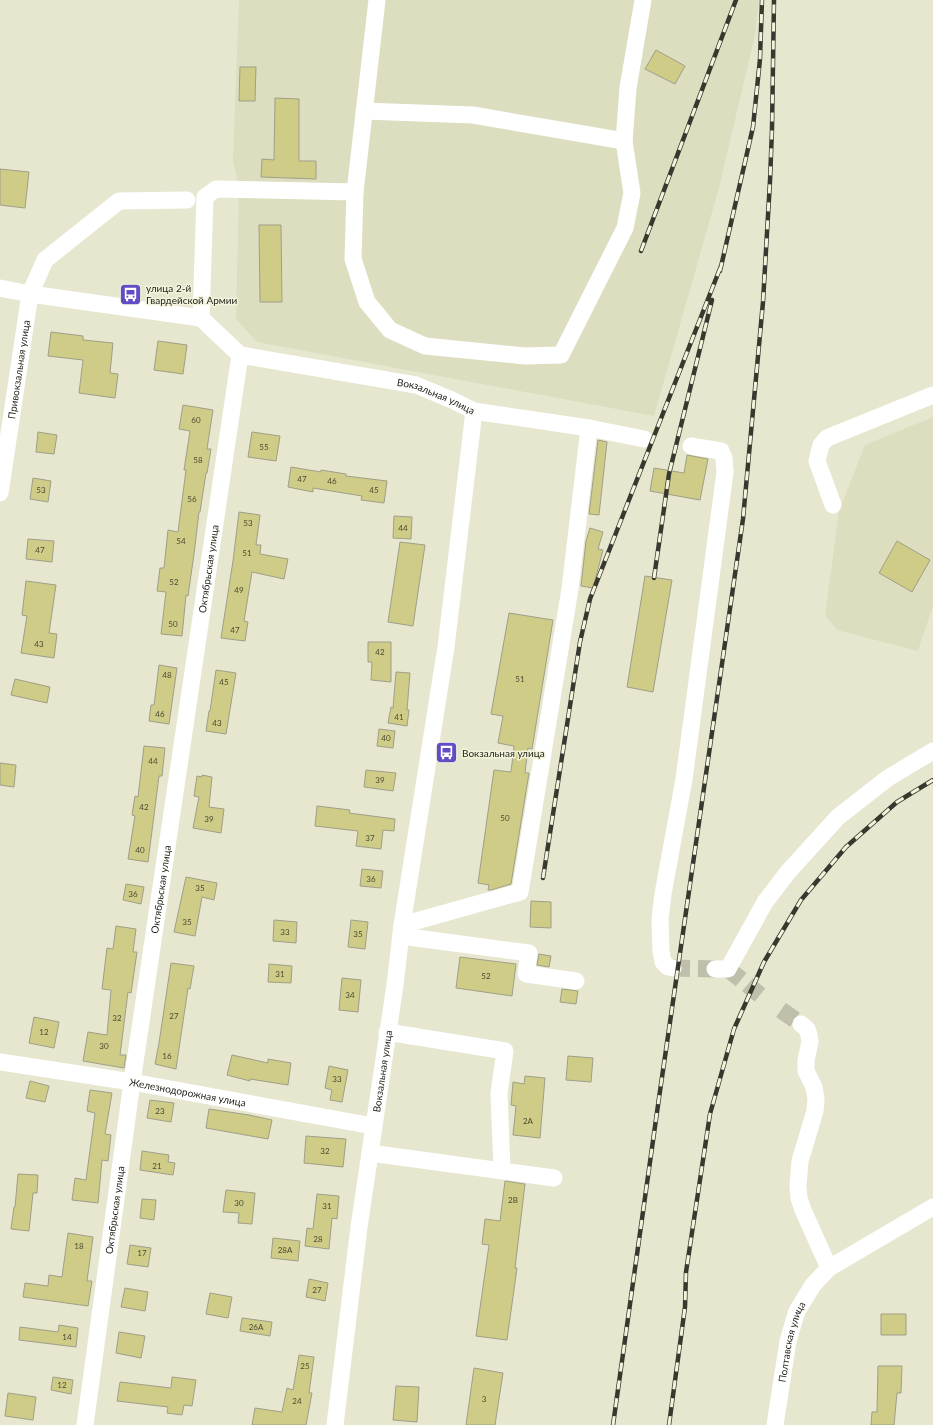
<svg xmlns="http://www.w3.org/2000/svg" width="933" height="1425" font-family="Lato,sans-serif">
	<rect width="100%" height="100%" fill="#e7e7d0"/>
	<path fill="#ddddbf" d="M239 0H759L755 35 719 188 654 416 257 342 236 319 239 189 233 160Z
		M933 417V606L918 651 837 630 825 615 839 511 865 445Z"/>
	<path fill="#cecc87" stroke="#9f9f89" d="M656 50 685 66 675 84 645 69Z
		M240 67H256L255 101H239Z
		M275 98 299 99V161H316V179L261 177 262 159 274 160Z
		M0 169 29 172 25 208 0 205Z
		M259 225H281L282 302H260Z
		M51 332 83 336V340L113 343 110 373 118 374 115 398 79 393 83 360 48 356Z
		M158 341 187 345 183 374 154 370Z
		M183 405 213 410 207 449H211L207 473H206L200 512H199L194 554 188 596 186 595 182 636 161 634 166 592 157 591 160 568H164L168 530 178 532 186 470H184L190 431 179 429Z
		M38 432 57 435 54 454 36 452Z
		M252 432 280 436 276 461 248 457Z
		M598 440 607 442 599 515 589 514Z
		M687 455 708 459 700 500 650 491 654 468 684 473Z
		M291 467 321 472V470L346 474V476L387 481 384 503 361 500 362 496 313 488V492L288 487Z
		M33 478 51 481 48 502 30 499Z
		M239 512 260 515 256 545H261L260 554 288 559 284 579 252 572 244 621 248 622 245 641 221 638 233 561Z
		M394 516 412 517 411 539 393 538Z
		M590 528 603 532 598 549 603 550 593 588 581 586 586 541Z
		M28 539 54 541 52 562 26 559Z
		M897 541 930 560 912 592 879 573Z
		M400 542 425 545 413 626 388 622Z
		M645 576 672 580 653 692 627 687Z
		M26 581 56 585 49 633 57 634 54 658 21 653 27 616 22 615Z
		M509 613 553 620 532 749 528 748 525 773H529L511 884 491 890H488L489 885 478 883 494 770 511 772 514 746 498 743 503 716 491 714Z
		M368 642H391V682L371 680 372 662H368Z
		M159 665 177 668 169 724 149 721 151 705H154Z
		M216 670 236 673 226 734 206 731 209 711H210Z
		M396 672 410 673 407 710H409L407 726 388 723 391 707 393 708Z
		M15 679 50 687 47 703 11 695Z
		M379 729 395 731 393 748 377 746Z
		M144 746 165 748 162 776H159L148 862 128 859 135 816 132 815 135 796 138 797Z
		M0 763 16 765 14 787 0 785Z
		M366 770 396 773 393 791 364 787Z
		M202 775 212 777 209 807 224 809 221 833 193 828 199 797 194 796 197 776 202 777Z
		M317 806 350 810 349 813 395 819 394 831 383 830 381 849 356 846 358 831 315 826Z
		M362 869 383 871 381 888 360 886Z
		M186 877 217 883 214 900 202 897 195 936 174 932Z
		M126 884 144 887 141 904 123 900Z
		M531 901 551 902V928L530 927Z
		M274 920 297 922 296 943 273 941Z
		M351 920 368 922 365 949 348 947Z
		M116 926 136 929 133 952H137L131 993 128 992 120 1055H126L124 1068 83 1061 88 1032 107 1035 111 990 102 989 107 948 113 949Z
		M539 954 551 956 549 967 537 965Z
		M460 957 516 964 512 996 456 988Z
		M171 963 194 966 190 989 188 988 176 1069 155 1064 159 1043Z
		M269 964 292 966 291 983 268 982Z
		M342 978 361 980 358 1012 339 1010Z
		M562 989 578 991 576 1004 560 1002Z
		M34 1017 59 1022 54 1048 29 1043Z
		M232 1055 268 1063V1059L291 1063 288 1085 250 1079V1081L227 1075Z
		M568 1056 593 1058 591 1082 566 1080Z
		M329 1066 348 1070 342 1102 330 1100 332 1090 325 1088Z
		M525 1076 545 1078 540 1138 513 1135 516 1106 511 1105 513 1082 524 1084Z
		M30 1081 49 1086 45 1102 26 1098Z
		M90 1090 112 1093 105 1134 111 1135 108 1161 102 1160 98 1203 72 1200 75 1178 86 1180 95 1113 87 1111Z
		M150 1100 174 1103 171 1122 147 1118Z
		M209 1109 249 1115 272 1120 268 1139 206 1128Z
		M306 1136 346 1139 343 1167 304 1163Z
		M142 1151 169 1155 168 1162 175 1163 173 1175 140 1170Z
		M18 1174 38 1175 37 1193H33L29 1231 11 1229 14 1207H15Z
		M505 1181 525 1184 515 1268H517L507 1340 476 1336 489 1245 482 1244 485 1219 500 1221Z
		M226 1190 255 1193 252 1224 238 1223 239 1213 223 1212Z
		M317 1194 339 1196 337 1219 332 1218 329 1249 305 1246 307 1228 313 1229Z
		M142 1199 156 1200 154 1220 140 1218Z
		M68 1233 93 1237 87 1281H92L88 1306 23 1297 25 1283 48 1286 49 1275 62 1277Z
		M273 1238 300 1241 298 1261 271 1258Z
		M130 1245 151 1248 148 1267 127 1264Z
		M309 1279 328 1283 325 1301 306 1297Z
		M125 1288 148 1292 145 1311 121 1307Z
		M210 1293 232 1297 228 1318 206 1314Z
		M881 1314H906V1335H881Z
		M242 1318 272 1322 270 1336 240 1331Z
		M59 1325 78 1328 76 1347 19 1340 20 1327 58 1332Z
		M119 1332 145 1336 141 1358 116 1353Z
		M299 1355 314 1357 309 1393H312L306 1425H252L255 1408 282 1412 287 1388 293 1390Z
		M878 1366H902L901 1393H897L894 1425H871L872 1412H877Z
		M474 1368 503 1373 495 1425H466Z
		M53 1377 73 1380 71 1394 51 1390Z
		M172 1377 196 1380 192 1406 184 1405 182 1415 167 1413 168 1407 117 1401 120 1382 171 1388Z
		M396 1386 419 1387 417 1422 393 1420Z
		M8 1393 36 1397 33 1420 5 1416Z"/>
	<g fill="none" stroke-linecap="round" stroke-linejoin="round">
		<path stroke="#bfbfab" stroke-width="17" stroke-dasharray="17 8" stroke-linecap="butt" d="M673 968 715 969
			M728 969 760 995
			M781 1010 801 1024"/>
		<g stroke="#fff" stroke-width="17">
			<path d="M377 0 355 192 353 259 367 302 390 330 425 346 525 356 561 355 625 228 632 193 624 141 628 88 643 0"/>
			<path d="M364 111 473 115 624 141"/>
			<path d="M0 288 30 294 201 318 240 355"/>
			<path d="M201 318 205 197 216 189 355 192"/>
			<path id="s1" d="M240 355 416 385 452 400 474 411 589 428 644 439"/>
			<path id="s2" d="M0 493 30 294 45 260 119 201 187 200"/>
			<path d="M833 505 817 461 821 445 827 438 933 395"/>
			<path d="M402 925 520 892 570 589 589 428"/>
			<path d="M401 936 529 953 526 974 576 981"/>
			<path d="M673 968 668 967 663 962 661 951 660 919 663 894 684 779 725 472 724 458 721 451 691 446"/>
			<path d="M715 969H728L765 902 788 872 838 817 888 778 933 751"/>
			<path d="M801 1024 807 1029 809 1035 810 1042 806 1060V1071L814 1087 816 1099 815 1111 800 1161 798 1186 799 1198 803 1210 829 1268"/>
			<path d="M387 1032 505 1051 499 1093 502 1170"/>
			<path id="s3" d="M0 1062 132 1082 373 1126"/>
			<path d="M370 1153 554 1178"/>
			<path id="s4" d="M85 1425 132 1082 240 355"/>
			<path id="s5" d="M335 1425 359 1227 395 985 402 925 446 647 474 411"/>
			<path id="s6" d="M775 1425 788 1341 797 1311 813 1285 829 1268 933 1207"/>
		</g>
		<defs>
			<path id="rail" d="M641 251 736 0
				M720 271 753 127 760 59 762 0
				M654 578 669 474 712 300
				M543 878 580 642 590 599 721 266
				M613 1425 659 1098 743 519 763 302 770 181 772 129 774 0
				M669 1425 685 1307 686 1272 710 1114 734 1029 764 962 801 900 846 847 897 802 933 780"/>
		</defs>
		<use href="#rail" stroke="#39382e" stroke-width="4.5"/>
		<use href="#rail" stroke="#f4f4dd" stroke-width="3" stroke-dasharray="9" stroke-linecap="butt"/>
	</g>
	<defs>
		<symbol id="bus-square" viewBox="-11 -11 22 22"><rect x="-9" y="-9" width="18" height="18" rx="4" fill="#634dc6" stroke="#f4f4dd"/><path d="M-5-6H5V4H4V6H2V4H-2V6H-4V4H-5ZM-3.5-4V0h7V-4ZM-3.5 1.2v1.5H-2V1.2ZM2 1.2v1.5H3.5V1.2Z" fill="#fff"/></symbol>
	</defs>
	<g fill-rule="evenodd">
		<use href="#bus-square" x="118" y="282" width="25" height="25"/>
		<use href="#bus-square" x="434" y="740" width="25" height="25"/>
	</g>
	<g text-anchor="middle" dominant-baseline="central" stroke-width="3" stroke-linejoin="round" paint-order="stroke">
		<g font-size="8" fill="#4c4a33">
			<text x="196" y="420">60</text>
			<text x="264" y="447">55</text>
			<text x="198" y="460">58</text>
			<text x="302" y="479">47</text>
			<text x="332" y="481">46</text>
			<text x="41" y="490">53</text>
			<text x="374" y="490">45</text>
			<text x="192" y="499">56</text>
			<text x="248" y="523">53</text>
			<text x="403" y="528">44</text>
			<text x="181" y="541">54</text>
			<text x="40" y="550">47</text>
			<text x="247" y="553">51</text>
			<text x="174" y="582">52</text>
			<text x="239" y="590">49</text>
			<text x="173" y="624">50</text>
			<text x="235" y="630">47</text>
			<text x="39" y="644">43</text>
			<text x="380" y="652">42</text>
			<text x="167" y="675">48</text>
			<text x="520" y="679">51</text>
			<text x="224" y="682">45</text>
			<text x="160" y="714">46</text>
			<text x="399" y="717">41</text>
			<text x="217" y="723">43</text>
			<text x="386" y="738">40</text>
			<text x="153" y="761">44</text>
			<text x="380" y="780">39</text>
			<text x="144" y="807">42</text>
			<text x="505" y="818">50</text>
			<text x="209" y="819">39</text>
			<text x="370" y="838">37</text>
			<text x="140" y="850">40</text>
			<text x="371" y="879">36</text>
			<text x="200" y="888">35</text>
			<text x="133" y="894">36</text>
			<text x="187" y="922">35</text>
			<text x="285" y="932">33</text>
			<text x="358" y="934">35</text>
			<text x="280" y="974">31</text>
			<text x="486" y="976">52</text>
			<text x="350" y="995">34</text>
			<text x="174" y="1016">27</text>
			<text x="117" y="1018">32</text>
			<text x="44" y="1032">12</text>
			<text x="104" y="1046">30</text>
			<text x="167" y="1056">16</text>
			<text x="337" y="1079">33</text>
			<text x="160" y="1111">23</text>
			<text x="528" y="1121">2А</text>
			<text x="325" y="1151">32</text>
			<text x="157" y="1166">21</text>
			<text x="513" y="1200">2В</text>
			<text x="239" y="1203">30</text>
			<text x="327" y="1206">31</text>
			<text x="318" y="1239">28</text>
			<text x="79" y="1246">18</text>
			<text x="285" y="1250">28А</text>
			<text x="142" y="1253">17</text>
			<text x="317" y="1290">27</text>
			<text x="256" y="1327">26А</text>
			<text x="67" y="1337">14</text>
			<text x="305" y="1366">25</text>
			<text x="62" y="1385">12</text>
			<text x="484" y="1399">3</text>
			<text x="297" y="1401">24</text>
		</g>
		<g font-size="10" fill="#201f17" stroke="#f4f4dd" text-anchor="start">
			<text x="146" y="288">улица 2-й<tspan x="146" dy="12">Гвардейской Армии</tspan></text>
			<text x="462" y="753">Вокзальная улица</text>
		</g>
		<g font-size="10" fill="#201f17" stroke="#f4f4dd">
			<text stroke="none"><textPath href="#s2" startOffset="125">Привокзальная улица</textPath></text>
			<text stroke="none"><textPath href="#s1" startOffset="201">Вокзальная улица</textPath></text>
			<text stroke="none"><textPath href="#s4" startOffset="865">Октябрьская улица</textPath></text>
			<text stroke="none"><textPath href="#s4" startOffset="541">Октябрьская улица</textPath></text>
			<text stroke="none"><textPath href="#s5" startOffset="357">Вокзальная улица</textPath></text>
			<text stroke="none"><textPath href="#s3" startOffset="190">Железнодорожная улица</textPath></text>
			<text stroke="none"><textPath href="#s4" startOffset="217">Октябрьская улица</textPath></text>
			<text stroke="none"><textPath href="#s6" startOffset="85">Полтавская улица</textPath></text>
		</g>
	</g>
</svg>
